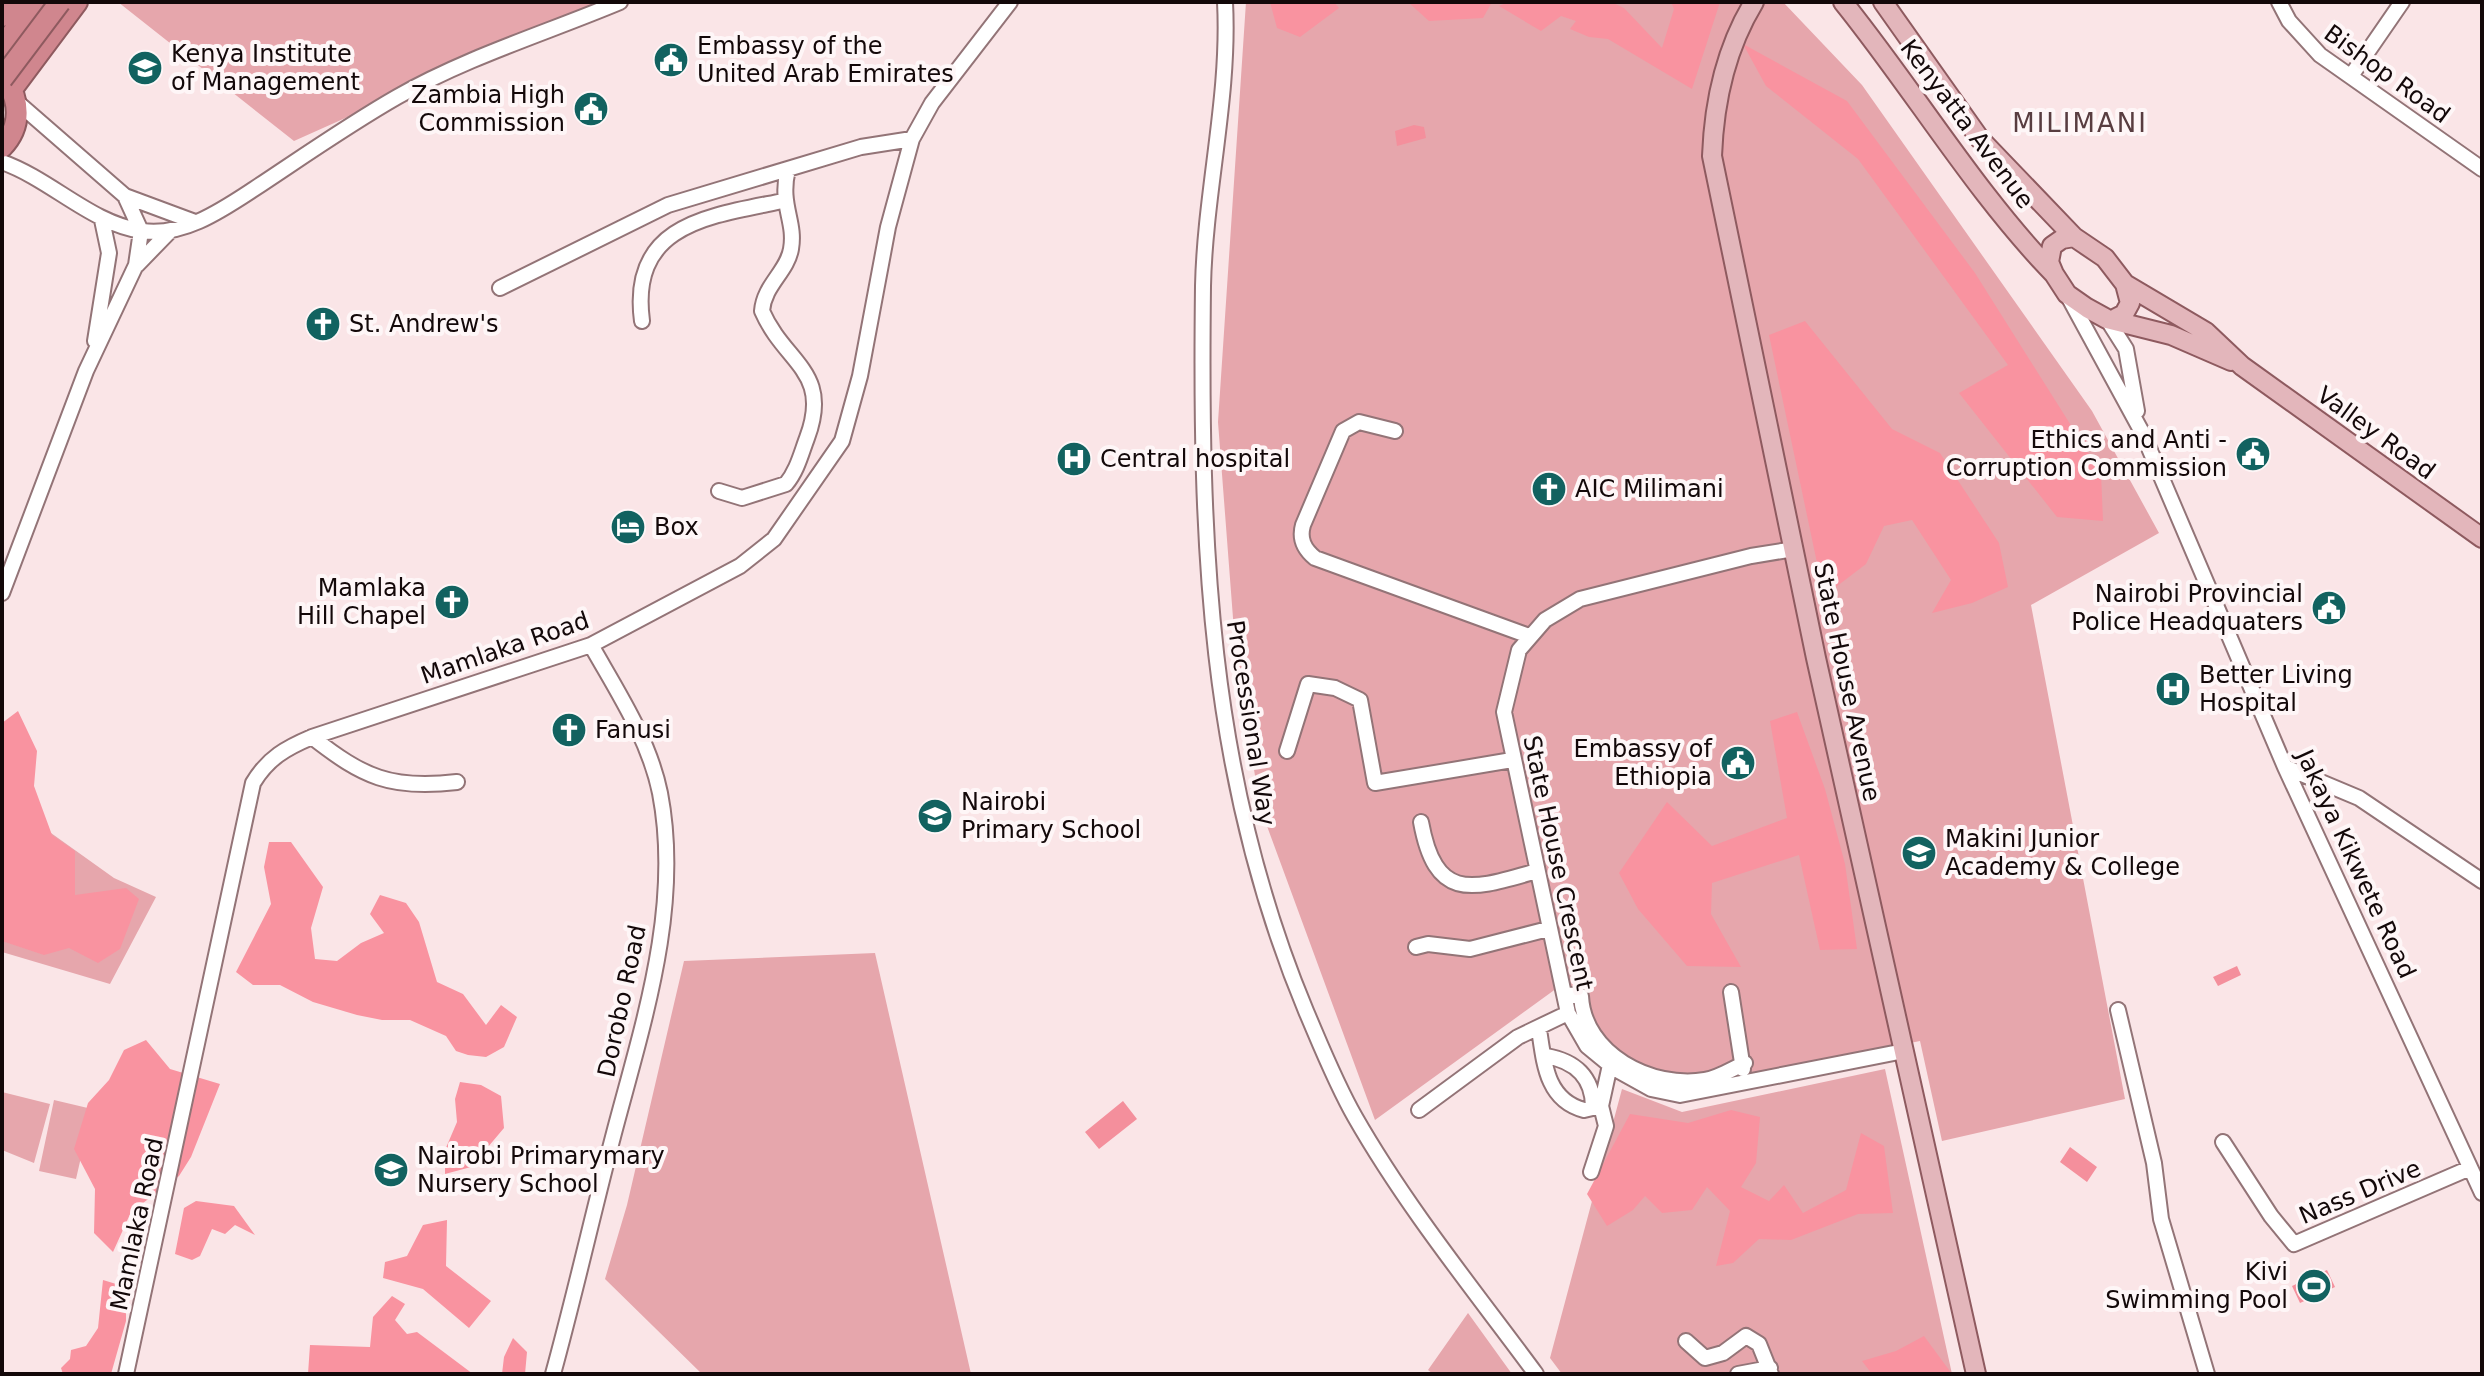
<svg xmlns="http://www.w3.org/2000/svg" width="2484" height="1376" font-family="'DejaVu Sans',sans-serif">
	<rect width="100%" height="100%" fill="#fae5e7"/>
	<path fill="#e6a6ac" d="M118 2H604L294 141Z
		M1246 2H1783L1862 85 2092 411 2159 533 2031 605 2125 1099 1942 1141 1920 1041 1696 1086 1649 1081 1586 1039 1564 983 1375 1120 1260 807 1236 657 1218 422Z
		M2 798 114 878 156 897 110 984 2 952Z
		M875 953 971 1374H702L605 1279 627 1205 684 961Z
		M1885 1069 1952 1374H1562L1550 1358 1622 1089 1682 1112Z
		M2 1092 50 1104 34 1163 2 1150Z
		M54 1100 92 1109 76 1179 39 1171Z
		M1468 1313 1512 1374H1433L1428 1370Z"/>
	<path fill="#f993a0" d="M1270 2H1334L1339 8 1300 37 1277 28Z
		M1408 2H1492L1483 18 1429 21Z
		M1508 2H1611L1624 8 1662 48 1674 9 1671 2H1720L1692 89 1608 39 1589 37 1570 29 1576 21 1561 16 1541 31 1499 6Z
		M1743 44 1847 101 1975 273 2101 473 2103 521 2057 517 1959 393 2008 365 1858 159 1766 86Z
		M1805 321 1892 429 1940 453 1999 543 2008 587 1972 603 1932 613 1951 580 1912 520 1884 526 1866 564 1824 596 1769 335Z
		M18 711 37 751 34 786 52 835 75 851V895L126 888 139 899 120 949 98 963 69 948 44 955 2 941V723Z
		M1797 712 1825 789 1845 864 1857 949 1820 950 1799 855 1712 883 1711 914 1741 967 1687 966 1638 909 1619 873 1667 802 1712 846 1787 818 1770 721Z
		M269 842H291L323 887 311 928 315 959 337 961 361 943 384 933 370 914 380 895 406 903 419 922 437 982 463 994 486 1025 501 1005 517 1017 504 1047 486 1057 468 1055 456 1051 446 1036 410 1020H382L357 1015 313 1002 280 985H253L236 972 271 904 264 867Z
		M146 1040 170 1069 220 1084 191 1157 179 1176 131 1212 113 1252 94 1233 95 1189 74 1149 88 1103 109 1080 124 1050Z
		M460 1082 481 1085 501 1096 504 1128 471 1167 445 1174V1150L457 1122 455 1099Z
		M1731 1110 1760 1117 1756 1163 1741 1187 1769 1201 1784 1185 1803 1213 1846 1190 1861 1133 1884 1146 1893 1213 1858 1214 1791 1240 1759 1239 1733 1263 1716 1266 1730 1211 1707 1187 1692 1210 1662 1213 1645 1196 1633 1210 1607 1226 1587 1194 1630 1114 1688 1123Z
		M196 1201 234 1206 255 1235 235 1225 225 1234 212 1229 200 1256 192 1260 175 1254 184 1208Z
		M447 1220 446 1266 491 1301 469 1328 423 1289 383 1278 385 1262 407 1256 423 1225Z
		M103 1280 126 1287V1321L111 1374H63L61 1368 70 1359 71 1350 86 1346 98 1328Z
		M392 1296 405 1304 395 1320 407 1334 417 1332 473 1374H308L310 1345 370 1347 373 1317Z
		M1924 1336 1952 1374H1872L1862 1361 1896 1351Z
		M513 1338 527 1352 525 1374H502L504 1357Z"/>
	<path fill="#f48f9c" d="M1414 125 1424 127 1426 138 1397 146 1395 131Z
		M2237 966 2241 975 2218 986 2213 977Z
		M1123 1101 1137 1119 1099 1149 1085 1132Z
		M2070 1147 2097 1167 2087 1182 2060 1162Z
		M2327 1270 2335 1287 2300 1303 2292 1286Z"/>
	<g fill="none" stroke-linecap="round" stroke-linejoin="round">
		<defs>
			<path id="minor" d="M1225 2C1230 97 1205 191 1203 286 1200 539 1207 774 1306 1011 1321 1046 1336 1084 1355 1117 1407 1208 1474 1290 1536 1374
				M2279 2 2289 21 2320 55 2482 169
				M2351 76 2402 2
				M2 162C52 180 90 223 142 231 183 237 222 210 254 189 301 158 348 125 397 97 467 57 546 33 620 2
				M125 196 195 222
				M137 265 170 231
				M500 288 668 205 861 147 912 139
				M2069 298 2143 434 2285 767 2482 1193
				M2107 319 2126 349 2137 411
				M642 321C629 224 709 216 783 201
				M95 341 109 253 102 220
				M1395 431 1359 422 1343 431 1303 525C1299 539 1304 549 1315 558L1529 636
				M719 491 742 498 786 484C797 471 801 454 807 438 832 371 785 364 762 311 764 285 787 272 791 249 796 221 779 205 788 169
				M1794 549 1751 556 1580 599 1545 620 1519 650 1504 712 1568 1013 1587 1046 1615 1069 1651 1089 1680 1095 1904 1051
				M2 593 86 371 136 265 141 231 125 196 17 102
				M312 737C363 777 391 790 457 782
				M1287 751 1308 684 1335 688 1360 700 1375 783 1512 760
				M2285 767 2359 798 2482 881
				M1421 822C1436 904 1473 889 1537 871
				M1416 947 1428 944 1470 949 1548 929
				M1731 992 1743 1069
				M1564 994 1581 996C1584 1054 1651 1089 1705 1080 1718 1078 1732 1069 1745 1063
				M2118 1010 2154 1163 2161 1219 2207 1374
				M1539 1029C1544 1062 1546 1100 1584 1110L1601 1106
				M1546 1056C1575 1061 1593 1077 1593 1107
				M1419 1110 1518 1037 1568 1013
				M2223 1142 2271 1216 2294 1244 2470 1168
				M1591 1172 1606 1126 1601 1106 1610 1065
				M1686 1341 1705 1358 1723 1353 1746 1336 1759 1344 1771 1374
				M126 1374 253 783C268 758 286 748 312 737L591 645 740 566 774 539 842 441 860 376 888 227 912 139 932 103 1010 2
				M553 1374C575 1294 593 1213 614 1133 643 1023 682 907 660 793 649 739 617 691 591 645
				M1738 1374 1770 1368"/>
			<path id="major" d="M1754 2C1726 48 1714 102 1712 156L1816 658 1976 1374
				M1843 2C1914 90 1976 194 2054 274
				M1883 2 1980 139 2074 237 2105 258 2125 284 2130 303 2124 314 2116 318
				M2074 237 2062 239 2052 246 2049 262 2054 274 2067 294 2087 308 2107 319 2171 335 2231 361
				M2125 284 2206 332 2242 366 2482 538"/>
			<path id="highway" d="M2 16 13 2
				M2 47 36 2
				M12 89 77 2
				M2 147C22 126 20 101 5 78"/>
		</defs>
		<use href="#minor" stroke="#937477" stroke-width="18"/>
		<use href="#major" stroke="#8e5a5f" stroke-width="22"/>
		<use href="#highway" stroke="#8e5a5f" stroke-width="24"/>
		<use href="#minor" stroke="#fff" stroke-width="14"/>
		<use href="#major" stroke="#e3b6bb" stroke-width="18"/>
		<use href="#highway" stroke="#d0868e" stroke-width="20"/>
		<defs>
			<path id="highway-bridge" d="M2 79 60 2"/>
		</defs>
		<use href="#highway-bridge" stroke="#8e5a5f" stroke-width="24" stroke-linecap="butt"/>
		<use href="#highway-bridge" stroke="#d0868e" stroke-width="20"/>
	</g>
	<defs>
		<symbol id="civic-disc" viewBox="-11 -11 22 22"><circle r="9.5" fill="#126260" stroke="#fef6f7"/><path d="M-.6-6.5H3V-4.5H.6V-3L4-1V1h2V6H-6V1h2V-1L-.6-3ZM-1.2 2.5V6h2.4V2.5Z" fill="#fff"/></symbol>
		<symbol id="university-disc" viewBox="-11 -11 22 22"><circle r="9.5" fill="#126260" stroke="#fef6f7"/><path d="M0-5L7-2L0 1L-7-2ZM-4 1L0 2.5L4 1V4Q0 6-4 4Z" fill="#fff"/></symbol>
		<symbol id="church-disc" viewBox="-11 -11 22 22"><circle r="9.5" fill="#126260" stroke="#fef6f7"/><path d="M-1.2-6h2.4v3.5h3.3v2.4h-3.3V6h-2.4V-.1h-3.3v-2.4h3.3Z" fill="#fff"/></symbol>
		<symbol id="hospital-disc" viewBox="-11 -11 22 22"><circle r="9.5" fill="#126260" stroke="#fef6f7"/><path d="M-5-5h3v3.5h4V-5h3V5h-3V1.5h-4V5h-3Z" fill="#fff"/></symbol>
		<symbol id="hotel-disc" viewBox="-11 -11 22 22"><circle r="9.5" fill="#126260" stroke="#fef6f7"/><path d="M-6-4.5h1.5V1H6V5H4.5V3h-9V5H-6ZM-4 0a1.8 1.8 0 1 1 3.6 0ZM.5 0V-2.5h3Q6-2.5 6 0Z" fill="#fff"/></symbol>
		<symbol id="school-disc" viewBox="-11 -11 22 22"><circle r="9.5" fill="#126260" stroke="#fef6f7"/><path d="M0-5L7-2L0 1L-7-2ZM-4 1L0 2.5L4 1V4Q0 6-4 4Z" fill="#fff"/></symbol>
		<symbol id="stadium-disc" viewBox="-11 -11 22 22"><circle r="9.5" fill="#126260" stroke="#fef6f7"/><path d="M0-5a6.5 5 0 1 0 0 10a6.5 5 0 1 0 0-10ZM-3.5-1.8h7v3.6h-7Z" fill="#fff"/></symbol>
	</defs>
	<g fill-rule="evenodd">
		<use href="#civic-disc" x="651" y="40" width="40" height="40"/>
		<use href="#university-disc" x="125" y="48" width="40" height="40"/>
		<use href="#civic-disc" x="571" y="89" width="40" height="40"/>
		<use href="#church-disc" x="303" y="304" width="40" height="40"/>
		<use href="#civic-disc" x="2233" y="434" width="40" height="40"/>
		<use href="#hospital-disc" x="1054" y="439" width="40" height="40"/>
		<use href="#church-disc" x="1529" y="469" width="40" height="40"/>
		<use href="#hotel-disc" x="608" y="507" width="40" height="40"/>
		<use href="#church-disc" x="432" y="582" width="40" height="40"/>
		<use href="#civic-disc" x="2309" y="588" width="40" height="40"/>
		<use href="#hospital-disc" x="2153" y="669" width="40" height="40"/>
		<use href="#church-disc" x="549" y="710" width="40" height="40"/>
		<use href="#civic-disc" x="1718" y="743" width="40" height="40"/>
		<use href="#school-disc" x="915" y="796" width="40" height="40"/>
		<use href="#university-disc" x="1899" y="833" width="40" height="40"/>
		<use href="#school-disc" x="371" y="1150" width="40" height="40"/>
		<use href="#stadium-disc" x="2294" y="1266" width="40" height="40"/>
	</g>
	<g text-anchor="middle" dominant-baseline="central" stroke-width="8" stroke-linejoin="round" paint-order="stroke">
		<g font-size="24" fill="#130809" stroke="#fef6f7" text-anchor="start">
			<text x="697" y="46">Embassy of the<tspan x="697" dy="28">United Arab Emirates</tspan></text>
			<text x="171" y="54">Kenya Institute<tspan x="171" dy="28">of Management</tspan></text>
			<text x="565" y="95" text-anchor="end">Zambia High<tspan x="565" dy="28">Commission</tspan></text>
			<text x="349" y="324">St. Andrew's</text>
			<text x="2227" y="440" text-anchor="end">Ethics and Anti -<tspan x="2227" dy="28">Corruption Commission</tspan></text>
			<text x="1100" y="459">Central hospital</text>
			<text x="1575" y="489">AIC Milimani</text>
			<text x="654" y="527">Box</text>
			<text x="426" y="588" text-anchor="end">Mamlaka<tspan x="426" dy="28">Hill Chapel</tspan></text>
			<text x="2303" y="594" text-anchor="end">Nairobi Provincial<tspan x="2303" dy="28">Police Headquaters</tspan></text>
			<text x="2199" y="675">Better Living<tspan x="2199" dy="28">Hospital</tspan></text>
			<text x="595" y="730">Fanusi</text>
			<text x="1712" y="749" text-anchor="end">Embassy of<tspan x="1712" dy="28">Ethiopia</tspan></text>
			<text x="961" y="802">Nairobi<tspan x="961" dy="28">Primary School</tspan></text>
			<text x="1945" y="839">Makini Junior<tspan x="1945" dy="28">Academy &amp; College</tspan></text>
			<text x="417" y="1156">Nairobi Primarymary<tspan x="417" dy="28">Nursery School</tspan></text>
			<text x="2288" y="1272" text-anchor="end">Kivi<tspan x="2288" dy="28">Swimming Pool</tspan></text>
		</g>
		<g font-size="24" fill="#130809" stroke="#fef6f7">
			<text transform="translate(2387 74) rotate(36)">Bishop Road</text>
			<text transform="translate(1967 124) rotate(53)">Kenyatta Avenue</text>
			<text transform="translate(2376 433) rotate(36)">Valley Road</text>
			<text transform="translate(505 648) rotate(-19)">Mamlaka Road</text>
			<text transform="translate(1847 682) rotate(78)">State House Avenue</text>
			<text transform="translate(1251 723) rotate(81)">Processional Way</text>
			<text transform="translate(1558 863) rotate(78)">State House Crescent</text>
			<text transform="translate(2356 864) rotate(65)">Jakaya Kikwete Road</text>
			<text transform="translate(622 1001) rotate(-78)">Dorobo Road</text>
			<text transform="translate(2360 1192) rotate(-23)">Nass Drive</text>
			<text transform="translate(137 1224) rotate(-78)">Mamlaka Road</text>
		</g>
		<g font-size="26" letter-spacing="2" fill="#583d40" stroke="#fef6f7">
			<text x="2080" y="123">MILIMANI</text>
		</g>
	</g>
	<rect width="2484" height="1376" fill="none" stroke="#130809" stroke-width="8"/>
</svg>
